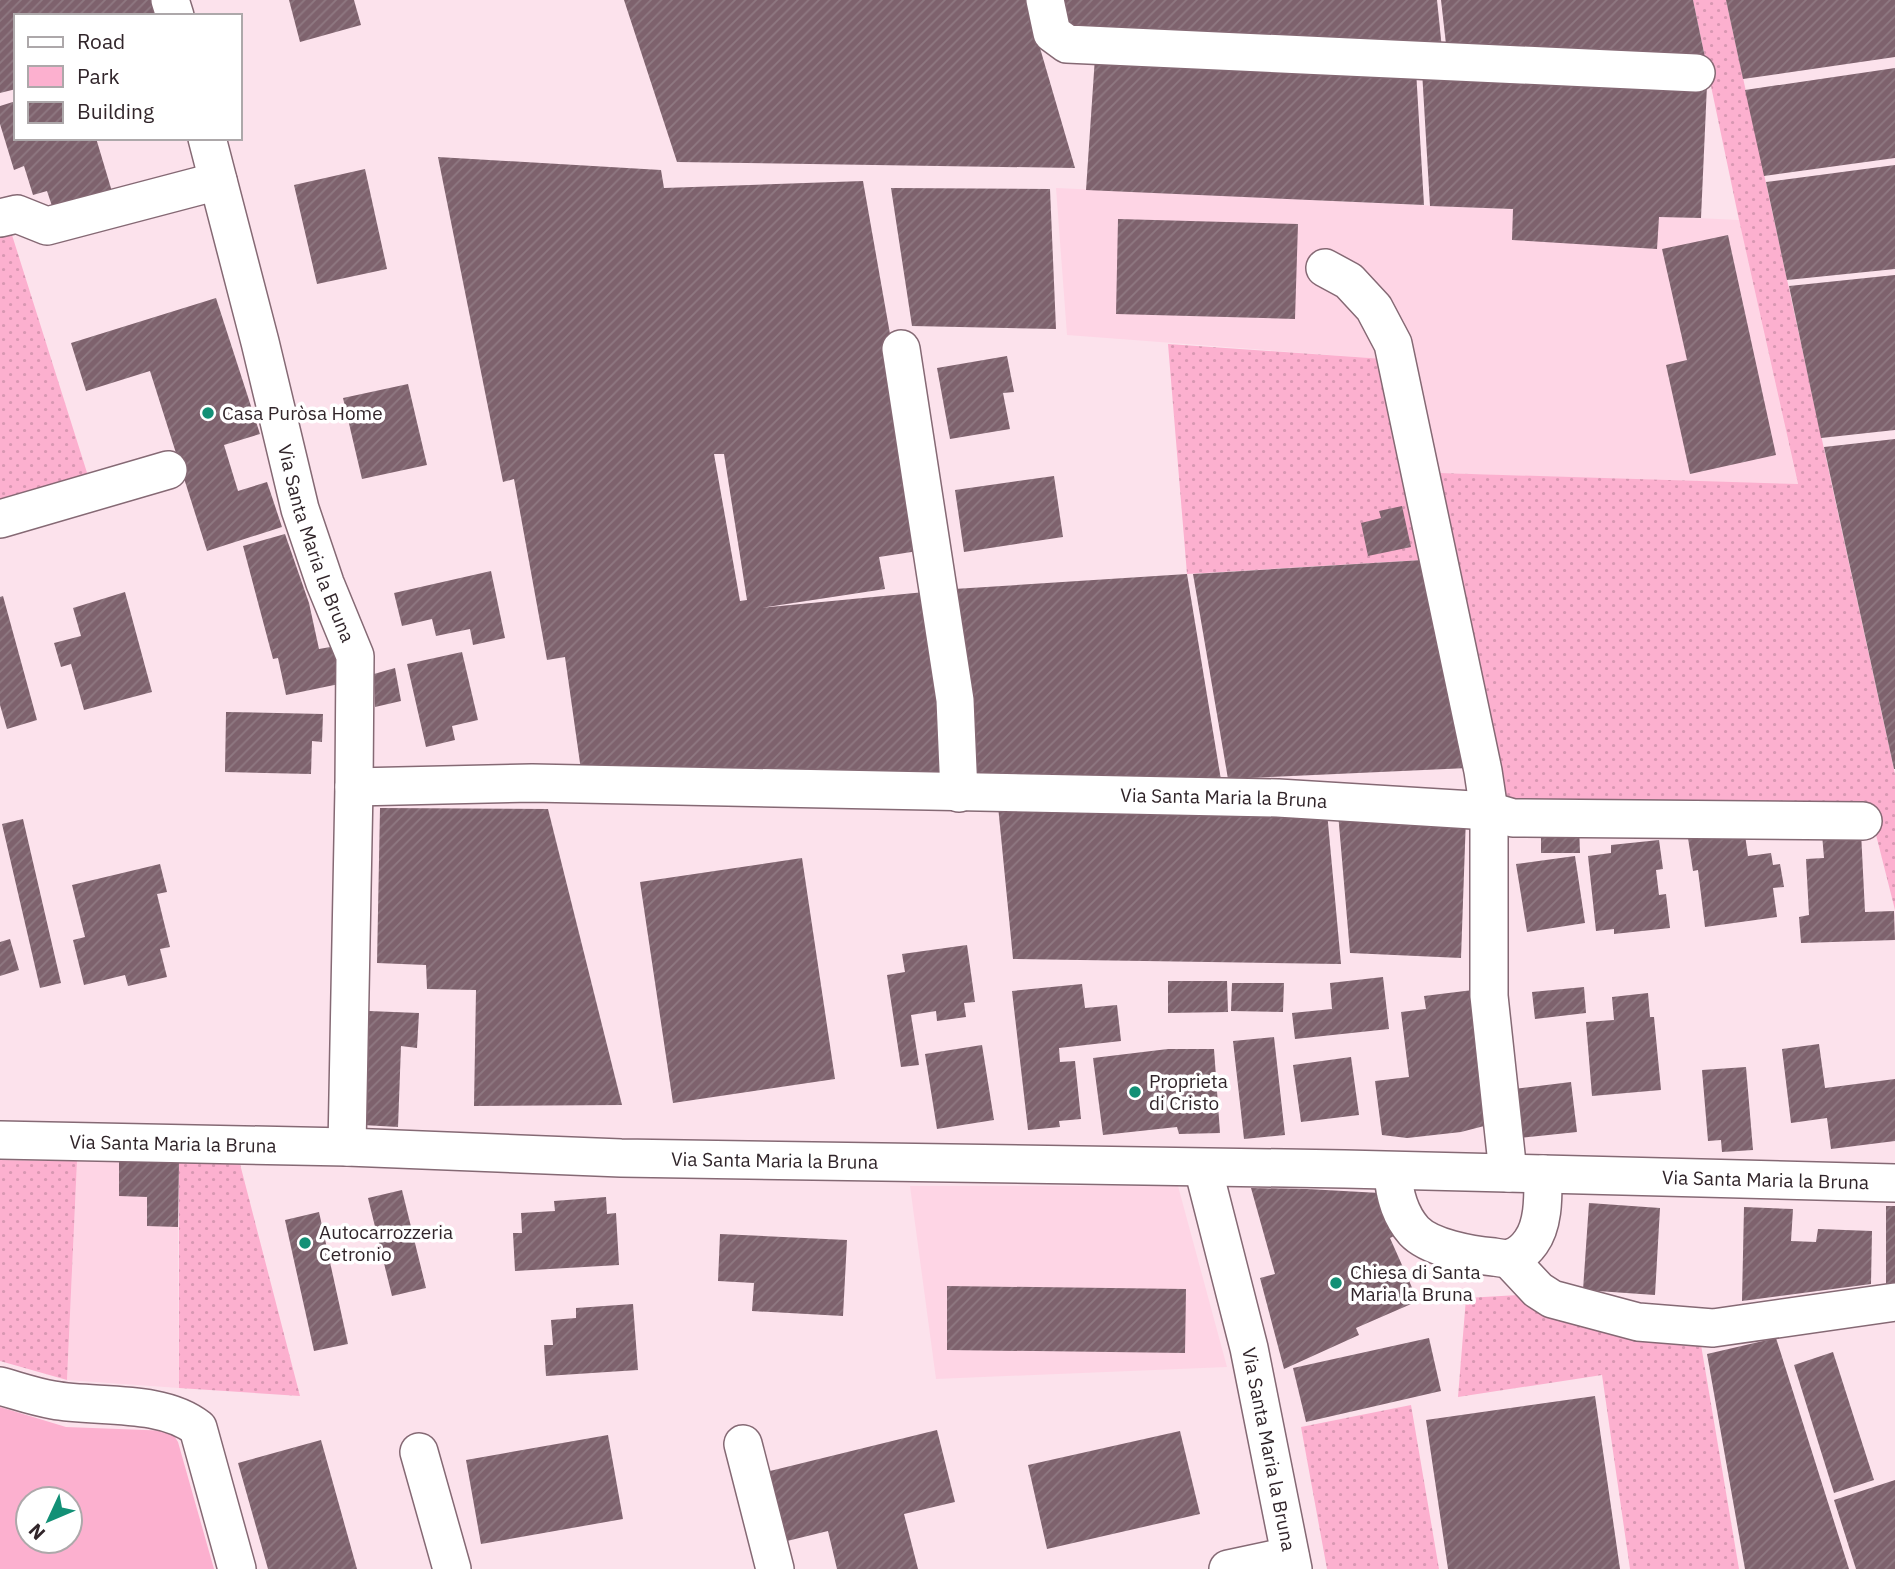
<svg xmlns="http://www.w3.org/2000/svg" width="1895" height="1569" font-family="'IBM Plex Sans',sans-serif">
	<defs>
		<pattern id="grass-dots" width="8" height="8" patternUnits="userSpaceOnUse" patternTransform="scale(1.75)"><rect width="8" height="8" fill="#fcb0cf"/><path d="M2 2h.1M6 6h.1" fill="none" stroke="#d897b2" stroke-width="1.8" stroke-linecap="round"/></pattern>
		<pattern id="building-hatch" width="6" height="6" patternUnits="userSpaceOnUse" patternTransform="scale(1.75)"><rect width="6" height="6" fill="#7e626d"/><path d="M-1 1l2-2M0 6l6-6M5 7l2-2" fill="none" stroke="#8f7982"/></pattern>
	</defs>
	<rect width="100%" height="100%" fill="#fce2ec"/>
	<path fill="#fed5e5" d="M1056 188 1739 220 1798 485 1440 473 1410 361 1067 335Z
		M119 1160 178 1227 179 1388 67 1380 77 1161Z
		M910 1186H1178L1227 1367 936 1379Z"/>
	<path fill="url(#grass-dots)" d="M1693 0H1726L1895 774V910L1871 815 1508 808 1440 473 1798 484 1739 220Z
		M12 235 89 479 0 505V237Z
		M1168 344 1384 359 1423 560 1187 574Z
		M0 1160 77 1161 67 1380 0 1361Z
		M179 1161 240 1164 300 1396 179 1388Z
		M1519 1295 1700 1339 1739 1569H1630L1602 1375 1458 1397 1466 1298Z
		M1411 1405 1439 1569H1327L1301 1427Z"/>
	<path fill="#fcb0cf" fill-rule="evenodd" d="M0 1407 66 1427 171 1431 178 1442 214 1569H0ZM28 1499H70V1541H28Z"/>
	<path fill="url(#building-hatch)" fill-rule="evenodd" d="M0 0H152L157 16H16V89L0 93Z
		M289 0H354L361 25 300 42Z
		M624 0H1026L1075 168 677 162Z
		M1053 0H1437L1442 49 1075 33Z
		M1441 0H1693L1707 67 1447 53Z
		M1726 0H1895V57L1743 79Z
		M1095 57 1416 70 1424 205 1086 190Z
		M1895 68V158L1764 176 1745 90Z
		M1422 71 1707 85 1701 218 1659 217 1657 249 1512 240 1513 209 1430 206Z
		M16 101V138H96L113 195 54 212 47 191 33 195 24 166 14 170 0 124V106Z
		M438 157 661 170 664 188 863 181 890 334 918 551 879 557 885 589 760 608 925 592 948 756 936 778 581 770 565 657 547 660 514 479 503 482ZM714 454H724L747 600 740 601Z
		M1895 165V269L1787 280 1766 182Z
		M365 169 387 269 317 284 294 185Z
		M891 188 1050 189 1056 329 912 326Z
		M1118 219 1298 224 1295 319 1116 314Z
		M1728 235 1776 455 1690 474 1666 365 1687 360 1662 249Z
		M1895 275V430L1821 438 1789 286Z
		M216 298 260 434 224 445 238 491 267 482 282 527 207 551 150 371 86 391 71 343Z
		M1007 356 1014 392 1003 393 1010 429 950 439 937 368Z
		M408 384 427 465 362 479 343 398Z
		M1895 439V769H1894L1824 447Z
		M1054 476 1063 537 964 552 955 490Z
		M1402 506 1411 547 1368 556 1361 523 1381 518 1379 511Z
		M285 534 309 603 319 649 336 646 344 683 286 695 278 658 273 659 243 546Z
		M1423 560 1468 768 1228 779 1193 574Z
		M491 571 505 638 473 645 470 629 436 636 432 619 402 626 394 593Z
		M1187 574 1221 780 973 779 954 589Z
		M125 592 152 692 84 710 71 664 61 667 54 643 81 636 73 608Z
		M3 596 37 720 7 729 0 705V597Z
		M462 652 478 720 452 726 455 740 426 747 407 664Z
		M395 668 401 701 375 707 374 674Z
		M226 712 323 714 322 742 312 741 311 774 225 772Z
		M998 806 1327 812 1341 964 1013 959Z
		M380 808 548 809 622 1105 474 1106 476 990 427 989 426 965 377 963Z
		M1338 813 1466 817 1461 958 1350 953Z
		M23 819 61 983 40 988 2 824Z
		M1579 826 1580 853H1541V827Z
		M1861 832 1865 912 1894 911 1895 940 1801 943 1799 917 1809 915 1806 859 1824 858 1822 834Z
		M1745 835 1748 856 1771 853 1773 865 1780 864 1784 887 1773 888 1777 917 1705 927 1698 870 1693 871 1688 838Z
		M1659 840 1663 869 1656 870 1659 895 1666 894 1670 928 1614 934V929L1596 931 1588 856 1611 853V845Z
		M1575 856 1585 923 1527 932 1516 864Z
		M802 858 835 1079 673 1103 640 882Z
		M160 864 167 892 157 894 170 947 160 949 167 977 128 986 125 975 84 985 73 940 85 937 72 885Z
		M10 939 19 970 0 976V942Z
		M967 945 975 1002 964 1003 966 1017 937 1021 936 1011 911 1015 919 1065 901 1067 887 975 905 972 902 954Z
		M1383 977 1389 1029 1295 1039 1292 1013 1332 1009 1330 983Z
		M1168 981H1227L1228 1012 1168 1013Z
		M1232 983H1284L1283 1012 1231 1011Z
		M1082 984 1085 1008 1117 1005 1121 1041 1059 1048 1060 1062 1075 1061 1081 1119 1059 1121 1060 1127 1028 1130 1012 991Z
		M1584 987 1586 1013 1535 1019 1532 992Z
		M1473 990 1488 1125 1461 1132 1407 1138 1382 1135 1375 1081 1409 1077 1401 1012 1426 1009 1424 996Z
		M1648 993 1650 1017H1654L1661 1090 1592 1096 1586 1022 1614 1020 1612 997Z
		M369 1011 419 1013 417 1048 401 1046 398 1127 363 1125Z
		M1274 1037 1285 1135 1244 1139 1233 1041Z
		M1819 1044 1825 1088 1895 1079V1141L1831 1149 1827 1118 1791 1123 1782 1049Z
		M982 1045 994 1120 937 1129 925 1054Z
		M1168 1049H1214L1220 1133 1179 1134 1177 1127 1103 1135 1093 1058Z
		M1351 1057 1359 1115 1301 1122 1293 1065Z
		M1746 1067 1753 1150 1722 1152 1721 1140 1708 1141 1702 1070Z
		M1571 1082 1577 1132 1520 1138 1514 1089Z
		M119 1160 179 1161 178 1227 147 1226V1197L119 1196Z
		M1251 1188 1307 1189 1380 1193 1398 1234 1390 1238 1418 1301 1356 1328 1359 1335 1284 1369 1260 1278 1275 1274Z
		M402 1190 426 1288 392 1296 368 1198Z
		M606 1197 607 1214 616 1213 619 1265 515 1271 513 1233H522L521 1213 555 1211 554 1201Z
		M1589 1203 1660 1208 1655 1295 1583 1290Z
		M1886 1206H1895V1283L1886 1285Z
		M1744 1207 1793 1209 1791 1241 1816 1242 1818 1229 1872 1231 1871 1284 1742 1301Z
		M319 1212 348 1344 314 1351 285 1220Z
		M720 1234 847 1240 843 1316 752 1311 754 1283 718 1281Z
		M947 1286 1186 1289 1185 1353 947 1350Z
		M633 1304 638 1370 546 1376 544 1345H553L551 1320 576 1318V1308Z
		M1429 1338 1441 1391 1306 1422 1293 1368Z
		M1776 1338 1849 1569H1745L1707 1354Z
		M1833 1352 1874 1480 1834 1493 1794 1365Z
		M1595 1396 1620 1569H1448L1426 1420Z
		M937 1430 955 1502 904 1514 918 1569H837L828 1531 787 1541 770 1471Z
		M1180 1431 1200 1514 1047 1549 1028 1465Z
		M608 1435 623 1519 481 1544 466 1460Z
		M321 1440 357 1569H268L238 1463Z
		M1895 1480V1569H1856L1834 1500Z"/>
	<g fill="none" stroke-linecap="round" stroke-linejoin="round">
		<defs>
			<g id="minor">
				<path d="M170 0 175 16"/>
				<path d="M1045 0 1052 33 1067 44 1696 73"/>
				<path id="s1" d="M207 138 260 342 300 509 325 583 355 656 354 787 347 1147"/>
				<path d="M0 218 17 214 47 226 218 181"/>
				<path d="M1325 268 1349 281 1374 308 1393 344 1483 771 1489 811V996L1508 1173"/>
				<path d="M901 349 955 700 959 793"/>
				<path d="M0 519 168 470"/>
				<path id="s2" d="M354 787 532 783 1278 798 1489 811 1513 818 1863 821"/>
				<path id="s3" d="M0 1140 347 1147 621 1158 1345 1169 1895 1183"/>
				<path id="s4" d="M1203 1168 1249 1348 1293 1569"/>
				<path d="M1393 1172C1394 1194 1399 1214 1414 1231 1430 1248 1471 1255 1494 1257 1499 1258 1505 1259 1510 1258 1518 1256 1526 1249 1531 1242 1544 1224 1543 1196 1543 1174"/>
				<path d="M1509 1259 1538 1290 1552 1299 1638 1322 1713 1328 1895 1302"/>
				<path d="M0 1386C18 1391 35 1397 53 1400 97 1408 161 1399 198 1428L237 1569"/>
				<path d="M743 1444 775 1569"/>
				<path d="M419 1452 452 1569"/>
				<path d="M1228 1569 1290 1556"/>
			</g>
		</defs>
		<use href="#minor" stroke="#856974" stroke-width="40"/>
		<use href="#minor" stroke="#fff" stroke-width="37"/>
	</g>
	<g fill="#139076" stroke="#fff" stroke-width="2.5">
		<circle cx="208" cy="413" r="7"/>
		<circle cx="1135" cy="1092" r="7"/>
		<circle cx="305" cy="1243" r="7"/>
		<circle cx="1336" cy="1283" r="7"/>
	</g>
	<g text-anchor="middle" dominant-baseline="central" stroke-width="7" stroke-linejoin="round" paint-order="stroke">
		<g font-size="19" fill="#31252a" stroke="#fff" text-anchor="start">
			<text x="222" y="413">Casa Puròsa Home</text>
			<text x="1149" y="1081">Proprieta<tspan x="1149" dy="22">di Cristo</tspan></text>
			<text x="319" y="1232">Autocarrozzeria<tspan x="319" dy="22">Cetronio</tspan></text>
			<text x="1350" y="1272">Chiesa di Santa<tspan x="1350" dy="22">Maria la Bruna</tspan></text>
		</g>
		<g font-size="19" fill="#31252a" stroke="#fff">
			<text stroke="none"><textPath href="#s1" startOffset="420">Via Santa Maria la Bruna</textPath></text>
			<text stroke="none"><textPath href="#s2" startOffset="870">Via Santa Maria la Bruna</textPath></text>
			<text stroke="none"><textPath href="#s3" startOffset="173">Via Santa Maria la Bruna</textPath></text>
			<text stroke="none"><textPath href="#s3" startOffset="775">Via Santa Maria la Bruna</textPath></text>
			<text stroke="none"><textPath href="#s3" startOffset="1766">Via Santa Maria la Bruna</textPath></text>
			<text stroke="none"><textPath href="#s4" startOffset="289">Via Santa Maria la Bruna</textPath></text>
		</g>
	</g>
	<rect x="14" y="14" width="228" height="126" fill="#ffffff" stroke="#ada8aa" stroke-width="2"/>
	<rect x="28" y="37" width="35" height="10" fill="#ffffff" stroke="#ada8aa" stroke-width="2"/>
	<text x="77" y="49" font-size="21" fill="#31252a">Road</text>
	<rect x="28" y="66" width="35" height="21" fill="#fcb0cf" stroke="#ada8aa" stroke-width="2"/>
	<text x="77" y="84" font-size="21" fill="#31252a">Park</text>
	<rect x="28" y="102" width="35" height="21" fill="url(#building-hatch)" stroke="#ada8aa" stroke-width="2"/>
	<text x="77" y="119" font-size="21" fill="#31252a">Building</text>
	<g transform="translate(49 1520) rotate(226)"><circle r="33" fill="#ffffff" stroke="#ada8aa" stroke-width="2"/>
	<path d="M0-5L12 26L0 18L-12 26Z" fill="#139076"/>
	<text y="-10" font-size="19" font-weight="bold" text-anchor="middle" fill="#31252a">N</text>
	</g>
</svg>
